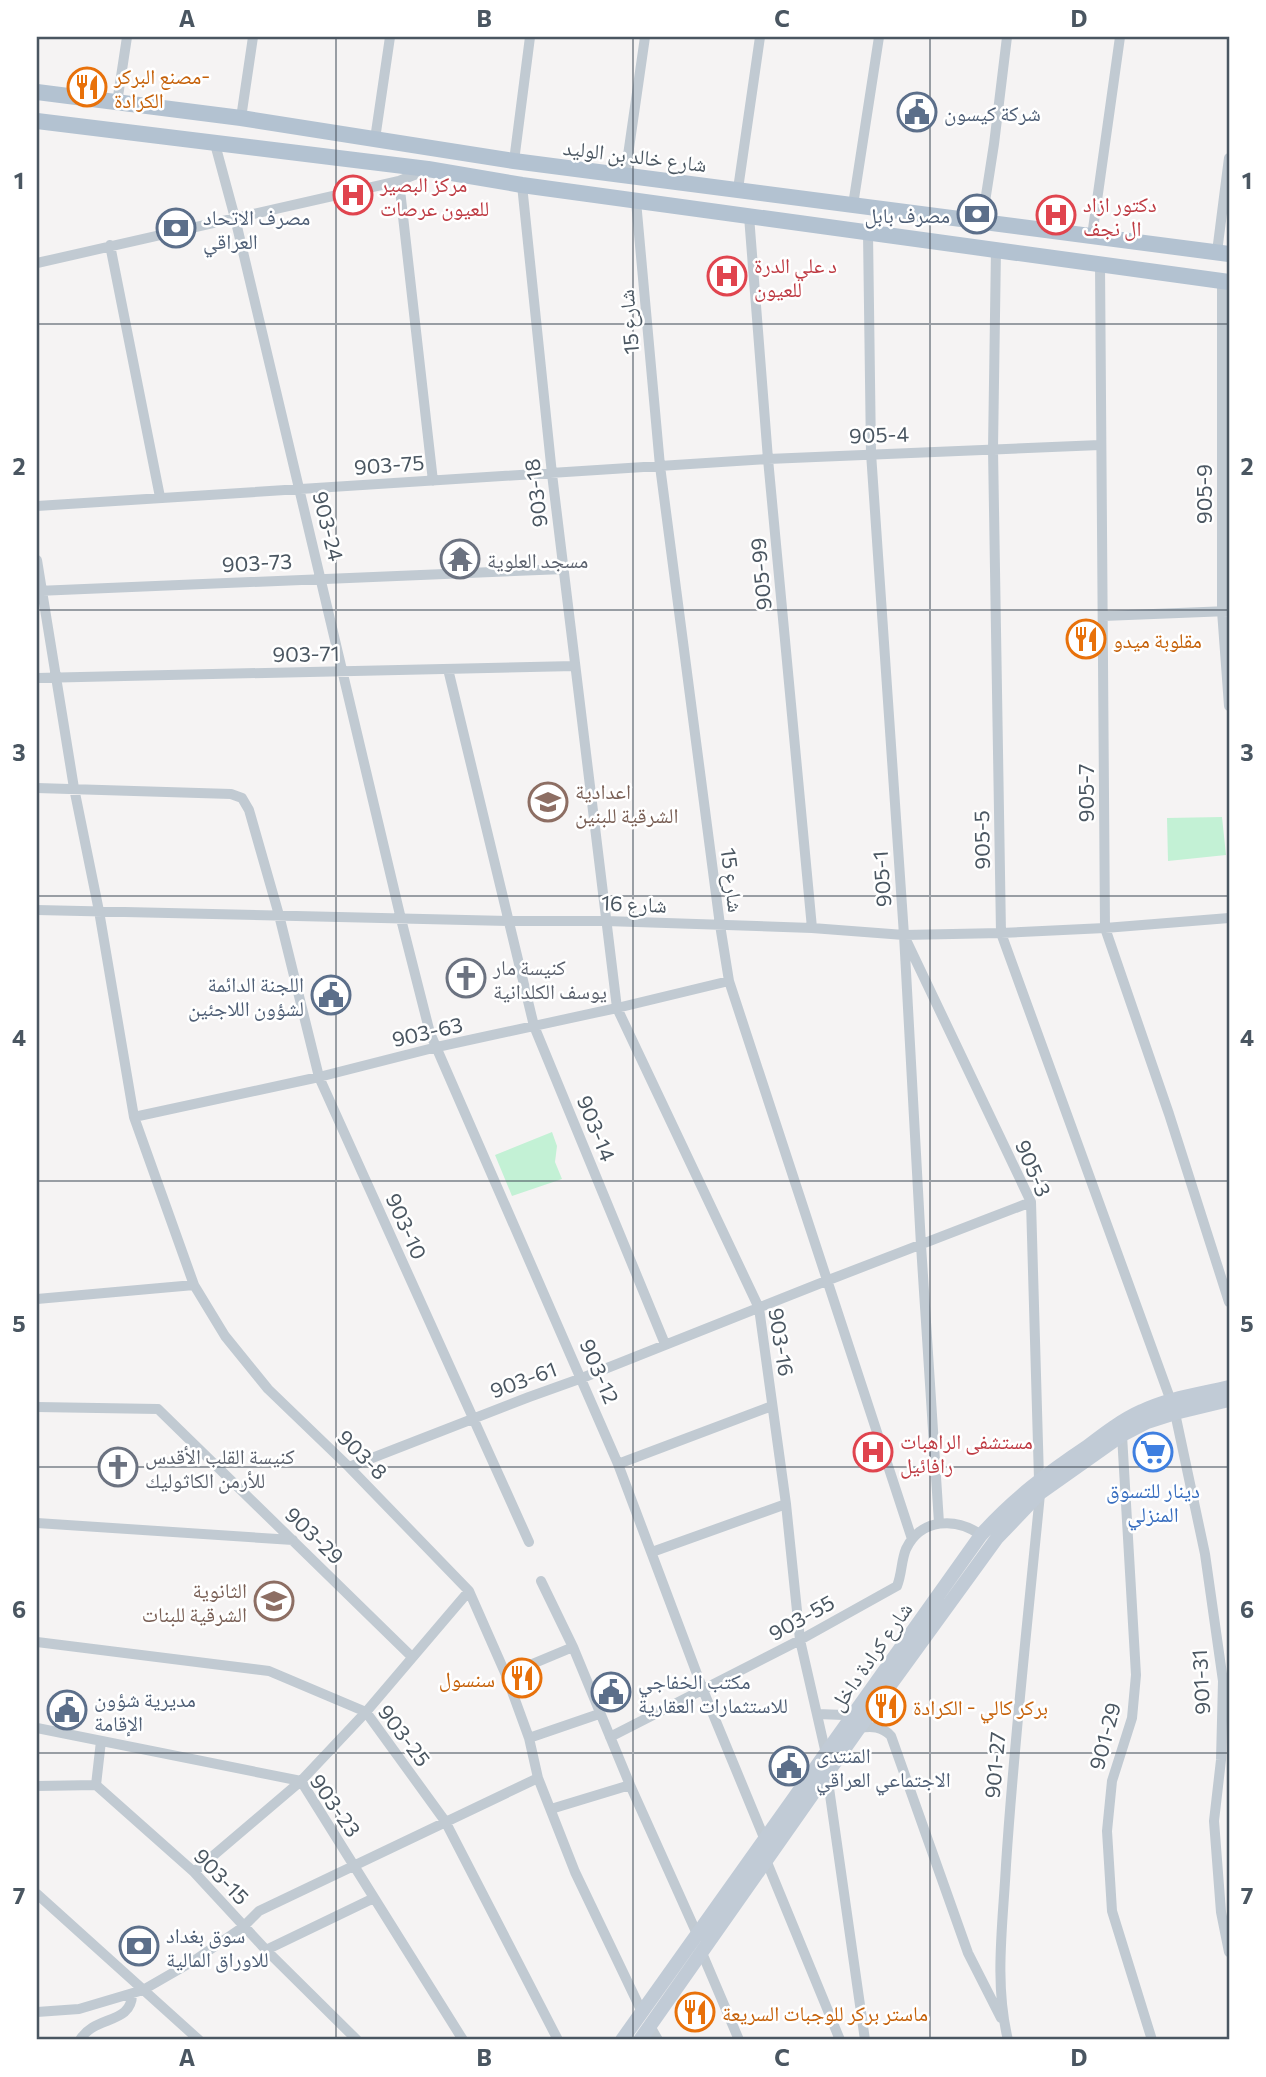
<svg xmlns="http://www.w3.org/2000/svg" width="1266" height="2077" font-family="Commissioner,'Noto Naskh Arabic',sans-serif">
	<rect width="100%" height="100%" fill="#f5f3f3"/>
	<path fill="#c3f1d5" d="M1222 817 1226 855 1168 861 1167 818Z
		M552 1132 557 1146 555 1162 562 1179 512 1196 495 1155Z"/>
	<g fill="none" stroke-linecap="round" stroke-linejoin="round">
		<path stroke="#c1cad2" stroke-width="10" d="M117 103 127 37
			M241 118 253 37
			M375 139 390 37
			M215 144 235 218 401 919 430 1033 618 1464 703 1690 765 1840
			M514 161 530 37
			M625 176 645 37
			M399 181 433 481
			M522 185 552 474 617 1008 759 1308 786 1504 800 1640 826 1754
			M738 189 760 37
			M636 201 660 466 720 925 729 981 912 1539
			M853 205 879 37
			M749 216 768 459 812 928
			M982 221 994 144 1007 37
			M868 233 871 453 904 935 921 1245 939 1523
			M1092 236 1120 37
			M110 245 160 497
			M996 249 993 449 1001 933 1171 1401
			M1217 252 1229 158
			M37 263 399 181 424 171
			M1100 264 1105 928 1169 1114 1229 1302
			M1222 281V611L1229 706
			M37 506 768 459 1100 445
			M37 560 74 788 99 911 134 1117 194 1285 225 1336 268 1389 349 1467 469 1591 506 1675 529 1738 538 1778 575 1872 642 2012
			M37 591 564 569
			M1103 616 1229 611
			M448 669 534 1026 665 1344
			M37 678 575 666
			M37 788 231 794 242 798 249 810 279 915 319 1077 529 1542
			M37 910 508 921H606L812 928 904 935 1001 933 1105 928 1229 918
			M907 942 1031 1202 1039 1479
			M134 1117 319 1077 437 1047 617 1008 729 981
			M37 1299 194 1285
			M37 1407 158 1409 412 1657
			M1175 1413 1205 1554 1223 1681 1221 1760 1214 1821 1221 1912 1229 1952
			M1122 1435 1136 1675 1132 1718 1112 1781 1107 1831 1112 1911 1152 2040
			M618 1464 772 1406
			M349 1467 529 1397 582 1378 826 1281 1031 1202
			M37 1523 293 1540
			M652 1552 786 1504
			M541 1581 573 1647 630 1785 697 1934
			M37 1642 269 1671 366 1712 445 1821 558 2040
			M506 1675 573 1647
			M817 1714 844 1715 857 1709
			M37 1728 301 1781 463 2040
			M859 1728C871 1726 882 1726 891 1736L968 1953 1001 2018
			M610 1737 800 1640 897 1586C902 1574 901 1561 906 1549 921 1518 956 1517 981 1535
			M529 1738 599 1714
			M827 1774 865 2040
			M96 1785 101 1741
			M37 1786 96 1785 194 1872 266 1950 357 2040
			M551 1809 630 1785
			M766 1860 840 2040
			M194 1872 301 1781 366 1712 469 1591
			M37 1894 199 2040
			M266 1950 374 1898
			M702 1953 739 2040
			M37 2012 79 2009 143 1990 195 1960 243 1927 259 1911 538 1778
			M650 2026 658 2040
			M80 2040C94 2015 132 2025 132 1994
			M1008 2040C994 1983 1003 1923 1006 1865 1014 1741 1028 1618 1040 1494"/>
		<path stroke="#c1cbd6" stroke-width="14" d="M622 2040 981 1535C1013 1499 1049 1472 1088 1446 1105 1433 1122 1420 1142 1411 1169 1398 1200 1394 1229 1387
			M640 2040 859 1728 997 1538 1040 1493 1122 1435 1147 1422 1175 1413 1229 1400"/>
		<path stroke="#b3c2d1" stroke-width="16" d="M37 92 241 118 514 161 1229 254
			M37 121 428 169 522 185 1229 282"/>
	</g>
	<path fill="none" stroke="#4a5661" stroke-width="2" stroke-opacity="0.55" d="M336 37V2040M633 37V2040M930 37V2040M37 324H1229M37 610H1229M37 896H1229M37 1181H1229M37 1467H1229M37 1753H1229"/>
	<defs>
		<symbol id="restaurant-ring" viewBox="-11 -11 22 22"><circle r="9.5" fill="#fff" stroke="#e8710a" stroke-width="1.5"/><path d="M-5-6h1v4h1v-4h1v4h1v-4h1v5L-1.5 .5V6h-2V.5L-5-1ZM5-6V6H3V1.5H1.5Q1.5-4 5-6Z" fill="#e8710a"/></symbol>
		<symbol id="civic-ring" viewBox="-11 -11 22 22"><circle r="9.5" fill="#fff" stroke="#5c6f8a" stroke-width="1.5"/><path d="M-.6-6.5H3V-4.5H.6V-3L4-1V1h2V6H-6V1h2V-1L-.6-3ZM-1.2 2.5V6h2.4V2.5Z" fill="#5c6f8a"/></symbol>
		<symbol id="hospital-ring" viewBox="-11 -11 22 22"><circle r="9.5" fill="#fff" stroke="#e0444e" stroke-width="1.5"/><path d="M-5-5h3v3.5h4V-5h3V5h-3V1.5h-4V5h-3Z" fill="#e0444e"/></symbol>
		<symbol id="bank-ring" viewBox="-11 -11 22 22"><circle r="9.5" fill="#fff" stroke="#5c6f8a" stroke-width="1.5"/><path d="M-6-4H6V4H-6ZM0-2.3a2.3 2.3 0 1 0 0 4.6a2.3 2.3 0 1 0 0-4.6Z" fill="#5c6f8a"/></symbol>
		<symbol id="temple-ring" viewBox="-11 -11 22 22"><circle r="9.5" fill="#fff" stroke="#6b7280" stroke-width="1.5"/><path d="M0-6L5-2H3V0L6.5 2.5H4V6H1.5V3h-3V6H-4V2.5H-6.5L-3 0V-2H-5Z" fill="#6b7280"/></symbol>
		<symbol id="school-ring" viewBox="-11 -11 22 22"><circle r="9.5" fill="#fff" stroke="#8d6e63" stroke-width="1.5"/><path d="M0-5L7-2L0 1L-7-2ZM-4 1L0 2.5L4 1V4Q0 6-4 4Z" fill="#8d6e63"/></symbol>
		<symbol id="church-ring" viewBox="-11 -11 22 22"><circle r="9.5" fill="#fff" stroke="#6b7280" stroke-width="1.5"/><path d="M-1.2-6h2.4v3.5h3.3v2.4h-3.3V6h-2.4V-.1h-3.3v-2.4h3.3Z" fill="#6b7280"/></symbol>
		<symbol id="supermarket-ring" viewBox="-11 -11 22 22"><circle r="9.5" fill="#fff" stroke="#3f7fe0" stroke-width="1.5"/><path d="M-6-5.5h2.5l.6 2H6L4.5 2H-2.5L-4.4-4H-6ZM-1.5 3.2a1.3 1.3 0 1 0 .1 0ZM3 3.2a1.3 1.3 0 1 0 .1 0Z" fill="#3f7fe0"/></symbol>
	</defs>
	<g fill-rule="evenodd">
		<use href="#restaurant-ring" x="65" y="65" width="44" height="44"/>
		<use href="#civic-ring" x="895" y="90" width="44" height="44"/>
		<use href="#hospital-ring" x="331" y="173" width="44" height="44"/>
		<use href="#bank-ring" x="955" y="192" width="44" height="44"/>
		<use href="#hospital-ring" x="1034" y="193" width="44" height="44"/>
		<use href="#bank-ring" x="154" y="206" width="44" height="44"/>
		<use href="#hospital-ring" x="705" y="254" width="44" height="44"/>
		<use href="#temple-ring" x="438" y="537" width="44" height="44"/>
		<use href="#restaurant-ring" x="1064" y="617" width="44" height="44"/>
		<use href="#school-ring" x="526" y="780" width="44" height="44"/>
		<use href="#church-ring" x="444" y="956" width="44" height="44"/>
		<use href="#civic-ring" x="309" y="973" width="44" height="44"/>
		<use href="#hospital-ring" x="851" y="1430" width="44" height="44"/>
		<use href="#supermarket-ring" x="1131" y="1430" width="44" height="44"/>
		<use href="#church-ring" x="96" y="1445" width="44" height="44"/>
		<use href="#school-ring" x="252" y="1579" width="44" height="44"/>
		<use href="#restaurant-ring" x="500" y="1656" width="44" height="44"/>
		<use href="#civic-ring" x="589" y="1670" width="44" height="44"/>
		<use href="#restaurant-ring" x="864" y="1684" width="44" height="44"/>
		<use href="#civic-ring" x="45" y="1688" width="44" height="44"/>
		<use href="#civic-ring" x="767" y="1744" width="44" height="44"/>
		<use href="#bank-ring" x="117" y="1924" width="44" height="44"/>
		<use href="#restaurant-ring" x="673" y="1990" width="44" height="44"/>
	</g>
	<g text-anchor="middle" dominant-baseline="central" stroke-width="5" stroke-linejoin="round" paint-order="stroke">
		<g font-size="21" fill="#c56008" stroke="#fff" text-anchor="start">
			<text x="114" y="75">مصنع البركر-<tspan x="114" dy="24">الكرادة</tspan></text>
			<text x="1113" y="639">مقلوبة ميدو</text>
			<text x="495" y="1678" text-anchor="end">سنسول</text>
			<text x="913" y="1706">بركر كالي - الكرادة</text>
			<text x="722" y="2012">ماستر بركر للوجبات السريعة</text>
		</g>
		<g font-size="21" fill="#4e5e75" stroke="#fff" text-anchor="start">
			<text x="944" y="112">شركة كيسون</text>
			<text x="950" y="214" text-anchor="end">مصرف بابل</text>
			<text x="203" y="216">مصرف الاتحاد<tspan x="203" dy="24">العراقي</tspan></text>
			<text x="304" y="983" text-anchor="end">اللجنة الدائمة<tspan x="304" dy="24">لشؤون اللاجئين</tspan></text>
			<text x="638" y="1680">مكتب الخفاجي<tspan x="638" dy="24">للاستثمارات العقارية</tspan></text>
			<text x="94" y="1698">مديرية شؤون<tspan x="94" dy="24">الإقامة</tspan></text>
			<text x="816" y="1754">المنتدى<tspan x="816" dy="24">الاجتماعي العراقي</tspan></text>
			<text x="166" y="1934">سوق بغداد<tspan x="166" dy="24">للاوراق المالية</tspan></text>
		</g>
		<g font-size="21" fill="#4a5661" stroke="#fff">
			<text transform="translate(635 155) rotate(7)">شارع خالد بن الوليد</text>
			<text transform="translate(628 322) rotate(-95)">شارع 15</text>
			<text transform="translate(879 434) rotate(-2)">905-4</text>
			<text transform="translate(389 464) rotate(-4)">903-75</text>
			<text transform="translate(535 493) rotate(-97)">903-18</text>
			<text transform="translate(1203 494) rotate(-90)">905-9</text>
			<text transform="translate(329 526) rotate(76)">903-24</text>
			<text transform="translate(257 562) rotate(-3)">903-73</text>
			<text transform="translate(760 574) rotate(-95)">905-99</text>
			<text transform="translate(306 653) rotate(-1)">903-71</text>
			<text transform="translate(1085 793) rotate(-90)">905-7</text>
			<text transform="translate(981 840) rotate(-91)">905-5</text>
			<text transform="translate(881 879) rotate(-94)">905-1</text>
			<text transform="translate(733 880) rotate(83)">شارع 15</text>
			<text transform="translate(634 903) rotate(2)">شارع 16</text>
			<text transform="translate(427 1031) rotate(-13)">903-63</text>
			<text transform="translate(597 1128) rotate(68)">903-14</text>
			<text transform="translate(1034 1168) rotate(67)">905-3</text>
			<text transform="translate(407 1226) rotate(66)">903-10</text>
			<text transform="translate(782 1342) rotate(81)">903-16</text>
			<text transform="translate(600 1371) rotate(67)">903-12</text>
			<text transform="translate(523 1379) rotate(-20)">903-61</text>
			<text transform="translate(363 1454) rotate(45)">903-8</text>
			<text transform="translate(315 1535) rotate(44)">903-29</text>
			<text transform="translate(801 1617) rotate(-29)">903-55</text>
			<text transform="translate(870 1656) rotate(-55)">شارع كرادة داخل</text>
			<text transform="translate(1200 1682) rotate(-93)">901-31</text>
			<text transform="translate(405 1735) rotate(53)">903-25</text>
			<text transform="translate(1104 1736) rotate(-75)">901-29</text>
			<text transform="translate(994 1765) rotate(-85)">901-27</text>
			<text transform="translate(336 1805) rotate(55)">903-23</text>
			<text transform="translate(222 1876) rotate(46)">903-15</text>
		</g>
		<g font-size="21" fill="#be3a42" stroke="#fff" text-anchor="start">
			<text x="380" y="183">مركز البصير<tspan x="380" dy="24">للعيون عرصات</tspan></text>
			<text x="1083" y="203">دكتور ازاد<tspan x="1083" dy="24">ال نجف</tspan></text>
			<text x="754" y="264">د علي الدرة<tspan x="754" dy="24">للعيون</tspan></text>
			<text x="900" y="1440">مستشفى الراهبات<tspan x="900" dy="24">رافائيل</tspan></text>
		</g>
		<g font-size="21" fill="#5b616d" stroke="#fff" text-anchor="start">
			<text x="487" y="559">مسجد العلوية</text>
			<text x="493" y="966">كنيسة مار<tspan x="493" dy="24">يوسف الكلدانية</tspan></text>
			<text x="145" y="1455">كنيسة القلب الأقدس<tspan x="145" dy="24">للأرمن الكاثوليك</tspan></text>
		</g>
		<g font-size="21" fill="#785e54" stroke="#fff" text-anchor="start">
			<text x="575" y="790">اعدادية<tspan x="575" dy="24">الشرقية للبنين</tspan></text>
			<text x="247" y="1589" text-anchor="end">الثانوية<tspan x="247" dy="24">الشرقية للبنات</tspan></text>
		</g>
		<g font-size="21" fill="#366cbe" stroke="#fff">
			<text x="1153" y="1489">دينار للتسوق<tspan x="1153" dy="24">المنزلي</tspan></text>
		</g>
	</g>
	<rect width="1266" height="2077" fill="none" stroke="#ffffff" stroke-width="77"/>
	<rect x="38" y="38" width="1190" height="2000" fill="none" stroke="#4a5661" stroke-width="2.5"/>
	<g font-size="23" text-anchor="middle" font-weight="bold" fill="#4a5661">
		<text x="187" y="27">A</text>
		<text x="484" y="27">B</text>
		<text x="782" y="27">C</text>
		<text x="1079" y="27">D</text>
		<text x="19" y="189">1</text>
		<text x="1247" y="189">1</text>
		<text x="19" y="475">2</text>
		<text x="1247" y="475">2</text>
		<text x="19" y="761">3</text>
		<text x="1247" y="761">3</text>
		<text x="19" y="1046">4</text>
		<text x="1247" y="1046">4</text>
		<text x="19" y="1332">5</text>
		<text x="1247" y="1332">5</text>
		<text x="19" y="1618">6</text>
		<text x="1247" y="1618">6</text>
		<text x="19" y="1904">7</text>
		<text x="1247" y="1904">7</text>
		<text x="187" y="2066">A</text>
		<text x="484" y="2066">B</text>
		<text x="782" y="2066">C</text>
		<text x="1079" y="2066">D</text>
	</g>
</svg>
